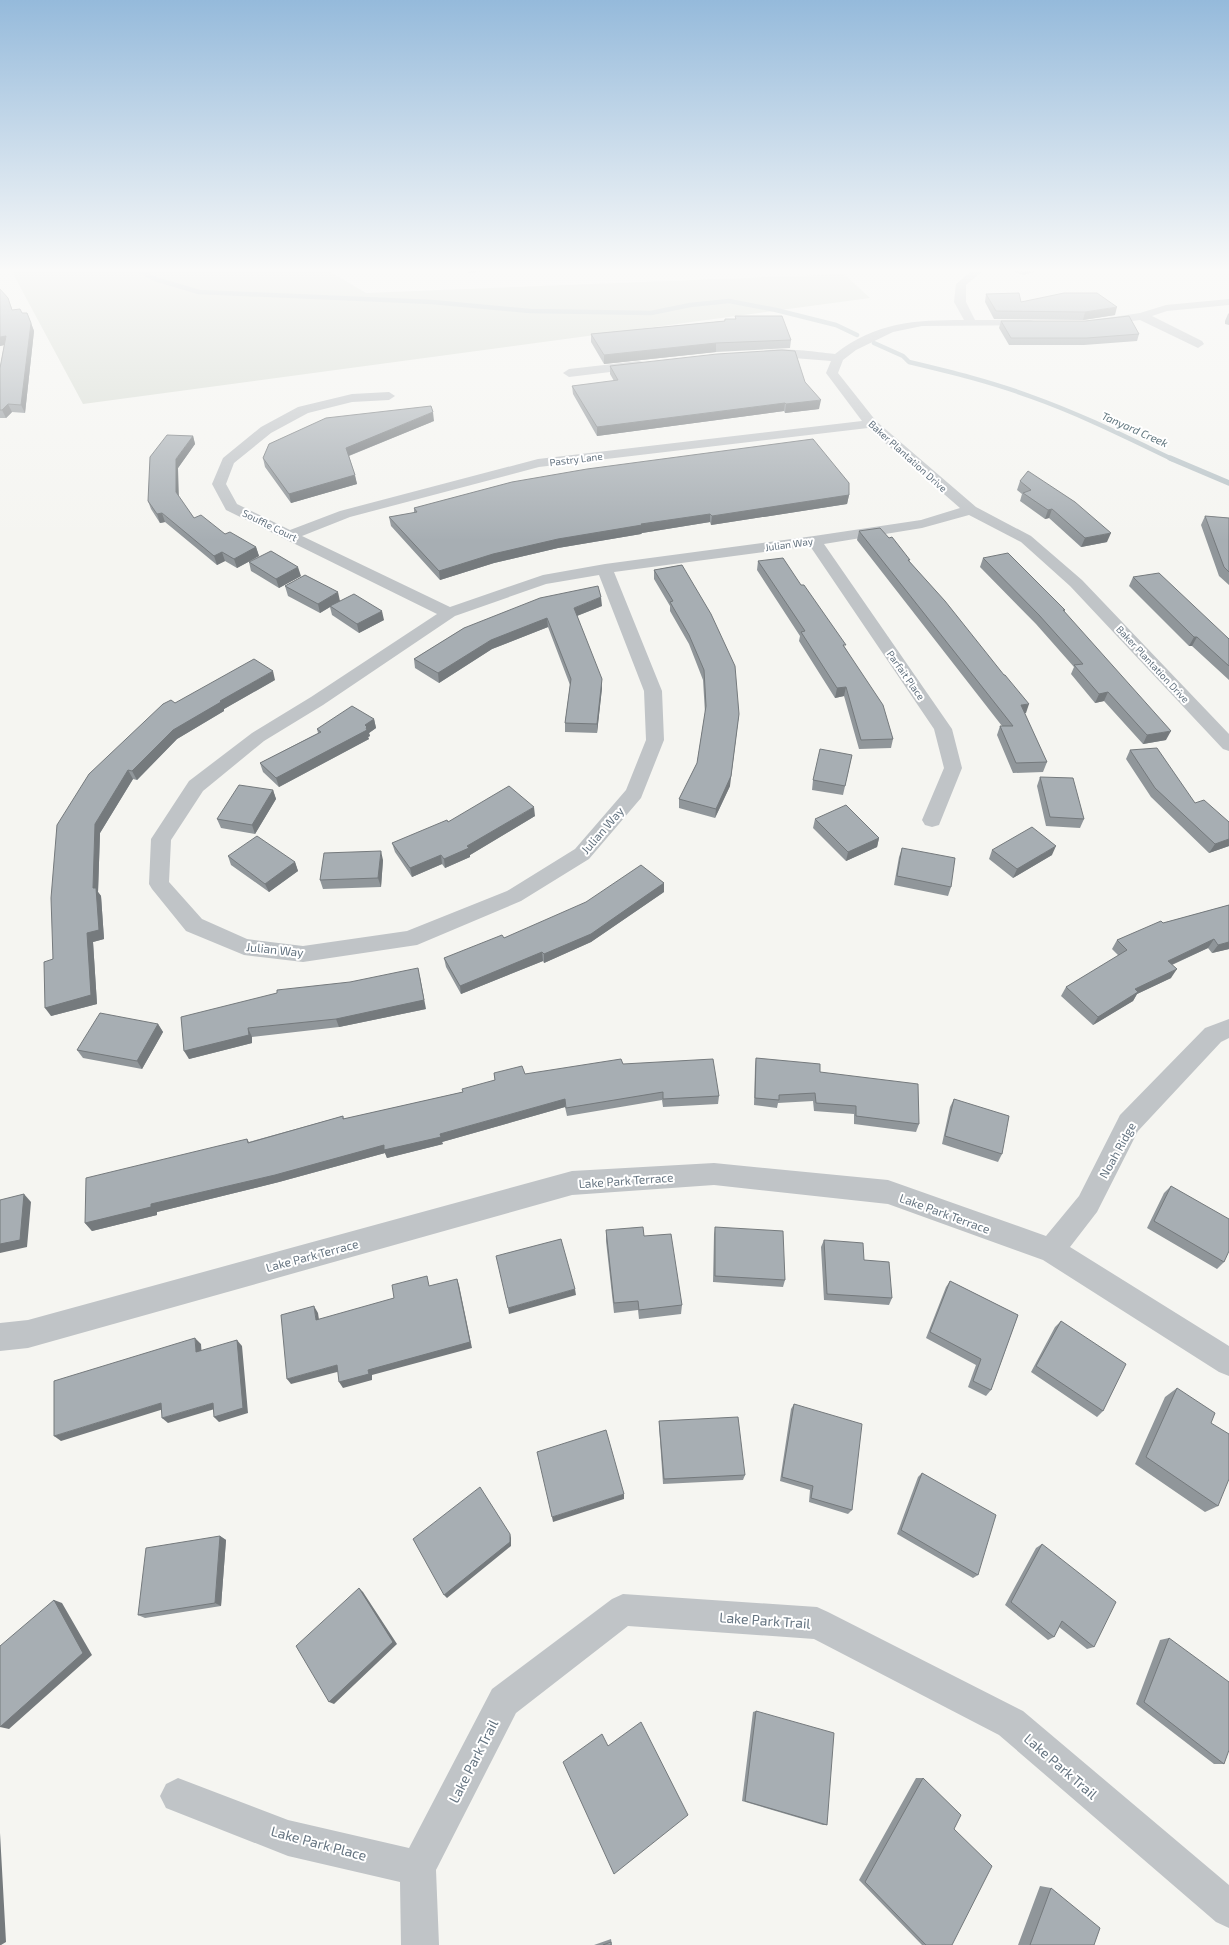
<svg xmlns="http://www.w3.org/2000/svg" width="1229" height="1945" font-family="'Exo 2',sans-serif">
	<rect width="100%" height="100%" fill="#f5f5f1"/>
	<path fill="#d6dbd2" d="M10 268H324L366 293 844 274 870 298 83 404Z"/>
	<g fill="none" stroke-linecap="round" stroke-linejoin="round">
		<path stroke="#b8c3c7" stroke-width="4.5" d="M134 268 155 279 199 292 432 302 530 311 651 313 690 305 729 301 776 310 836 325 857 335
			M874 343 903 356 909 362C951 372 992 382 1032 397 1080 414 1126 437 1172 459"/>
		<path stroke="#b8c3c7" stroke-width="5.5" d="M1170 458 1229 483"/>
		<path fill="#c0c4c7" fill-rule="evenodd" d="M975 268H991L979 274 966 285V302L975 320H1030L1034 321 1036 323 1034 325 922 326 893 332 856 350 843 360 838 373 876 421 976 507 1031 536 1082 580 1229 734V751L1223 749 1070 586 1021 542 969 515 922 528 824 544 952 729 962 768 939 825 932 827 925 825 922 820 944 768 934 729 810 546 614 572 662 691 664 740 641 798 589 859 521 901 417 945 303 962 244 955 186 931 152 889 149 884 151 839 189 781 252 733 311 697 437 614 226 510 212 484 223 458 261 427 298 407 352 394 389 392 395 396 389 400 352 402 308 413 271 433 234 463 226 484 237 504 290 530 340 511 538 459 862 421 826 373 831 361 781 357 765 358 759 354C766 344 822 353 835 354 876 322 914 320 964 320L954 302 956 284ZM868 428 960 508 921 520 814 536 605 564 543 575 450 607 302 536 350 517 539 467ZM599 575 644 691 646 740 626 790 575 849 507 891 407 931 303 946 247 939 202 919 169 882 171 840 203 791 264 741 323 705 455 616 546 584Z
			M1229 299V305L1167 311 1152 316 1202 341 1204 344 1198 348 1140 320 1100 325 1094 322 1100 319 1140 313 1166 305Z
			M639 361 643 362 645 365 643 368 569 377 563 373 569 369Z
			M1229 1019V1038L1221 1042 1138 1131 1097 1212 1070 1247 1229 1346V1376L1219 1372 1043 1260 888 1204 714 1185 572 1195 28 1348 0 1351V1323L28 1320 572 1171 714 1163 888 1180 1046 1236 1079 1196 1120 1115 1205 1028Z
			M623 1594 817 1607 828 1612 1023 1711 1229 1885V1928L1216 1922 999 1735 814 1639 628 1626 516 1713 436 1870 439 1945H401L400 1882 288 1856 166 1808 160 1796 166 1784 178 1778 288 1820 409 1848 492 1689 612 1599Z"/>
	</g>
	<path fill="#90969a" d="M1006 268H1047L1023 275Z
		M0 289 11 306 12 310 22 313H27L34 331 25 413 12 412 6 418H0V368L4 345 0 346Z
		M986 294 1021 302 1115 315 1083 320 994 319 985 302Z
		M1229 313V325L1225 324V321L1228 314Z
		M735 316 791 340 790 348 716 352 604 364 591 342V334L724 321 725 319H735Z
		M1001 321 1139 334 1137 341 1084 345H1009L999 328Z
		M610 366 805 382 819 409 785 413 784 411 597 436 573 394 572 386 614 381 610 374Z
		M434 421 349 456 357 484 291 503 265 467 263 458Z
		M193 436 195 444 178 468V496L194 518 225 534 256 547 259 556 237 568 225 561 217 565 165 522 160 523 151 509 148 501Z
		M1020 481 1107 542 1081 547 1049 518 1045 519 1020 501 1022 494 1017 490Z
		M849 495 847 504 711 525 710 522 642 533 641 534 558 548 494 563 440 580 391 526 389 517 414 513V508Z
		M1205 516 1229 518V585L1219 576 1201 525Z
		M859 531 910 562 1026 713H1024L1047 762 1043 772 1013 773 997 735 1000 726H1002L857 540Z
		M983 558 1065 610 1064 612 1166 740 1143 744 1104 701 1095 703 1071 674 1074 667 1036 624 980 567Z
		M758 561 801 585 846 649 893 739 891 748 859 749 844 696 835 698 799 641 800 636 757 570Z
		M249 562 301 576 279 588 251 571Z
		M682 565 730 786 715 818 679 808V799L697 763 705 713 703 680 689 644 670 611V606L654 579V570Z
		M1133 577 1229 639V680L1192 646H1189L1129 586Z
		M285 586 340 601 384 620 359 633 332 615 330 607 320 613 288 596Z
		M602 606 577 616 602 688 597 733 565 732V723L570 685 548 627 492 649 439 683 415 668 414 659 464 628Z
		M275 680 224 709V711L177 739 137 780 133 779 100 833 98 892 101 896 104 939 93 942 97 1004 51 1016 57 825 175 703Z
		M374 719 376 728 369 733 370 736 368 737 369 739 279 787 263 772 260 763 318 733 317 729Z
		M1130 750 1195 803 1229 822V846L1209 853 1151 797 1126 759Z
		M852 755 843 795 812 790 813 780Z
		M1040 777 1084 819 1080 828 1046 826 1037 786Z
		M273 790 276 799 255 834 221 828 217 819Z
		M535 816 470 855V857L445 868 442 864 412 877 395 852 392 843 448 822Z
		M815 819 879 838 877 847 846 861 813 828Z
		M902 848 951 887 948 896 894 885 899 857Z
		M992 850 1052 855 1013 878 989 859Z
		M228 856 295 862 298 871 269 892 231 865Z
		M383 860 381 887 323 889 320 880Z
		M664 892 591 942 544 963 543 961 461 994 446 967 444 958 504 938Z
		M1229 905V949L1212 953 1208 948 1172 965 1171 978 1137 994 1133 1001 1093 1025 1061 996 1066 987 1119 956 1112 949 1117 940 1163 923Z
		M426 1009 339 1027 252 1037V1043L189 1059 181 1017Z
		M158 1024 163 1032 142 1069 83 1058 77 1050Z
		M756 1058 820 1072 919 1124 916 1132 854 1124V1114L814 1111 813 1101 778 1103 777 1108 754 1105 755 1066Z
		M623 1064 719 1096 718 1104 663 1107 662 1100 567 1116 565 1107 442 1142 443 1144 387 1158 385 1153 279 1182 157 1212V1215L92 1231 85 1223 247 1139 249 1142 343 1116 344 1119 463 1092 495 1080 494 1073 525 1074Z
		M954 1099 1002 1154 998 1162 942 1144 950 1107Z
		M1171 1186 1224 1262 1217 1269 1147 1228 1164 1193Z
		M715 1227 785 1280 783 1287 713 1282 714 1234Z
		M606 1230 644 1236 682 1305 681 1314 639 1319 638 1310 614 1313 606 1241Z
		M824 1240 864 1260 892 1298 889 1305 824 1300 821 1247Z
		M950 1281 1018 1315 991 1390 986 1396 968 1387 976 1365 926 1338 946 1287Z
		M1061 1321 1103 1411 1097 1417 1031 1372 1055 1327Z
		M1177 1388 1211 1423 1218 1506 1205 1512 1135 1464 1165 1397Z
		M794 1404 852 1510 848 1514 809 1502 810 1490 780 1481 791 1409Z
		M659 1421 745 1475 743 1480 663 1484 659 1426Z
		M922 1473 978 1575 973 1578 897 1534 918 1477Z
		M220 1536 226 1540 221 1606 145 1618 138 1615Z
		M1042 1544 1094 1647 1087 1649 1059 1627 1054 1637 1048 1640 1005 1605 1036 1548Z
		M1169 1638 1224 1764H1214L1136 1704 1160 1640Z
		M756 1711 827 1825H823L742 1801 753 1712Z
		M916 1778H923L954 1829 952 1945H922L859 1880Z
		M1040 1886 1051 1888 1094 1945H1018Z
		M611 1939 612 1945H594Z"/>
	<path fill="#757a7d" d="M468 268H492V270L469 273Z
		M1024 268H1047L1023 275Z
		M1117 307 1115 315 1083 320 1085 312Z
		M31 323 34 331 25 413 21 405Z
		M6 336 9 344 0 346V337Z
		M716 343V352L604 364V355Z
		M821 400 819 409 785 413 786 404Z
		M785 403 784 411 597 436V427Z
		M8 404 12 412 6 418 2 410Z
		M433 412 434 421 348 456 346 448Z
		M193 436 195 444 178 468 179 500 176 492V459Z
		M355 475 357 484 291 503 289 494Z
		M849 495 847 504 711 525 712 516Z
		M1052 509 1049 518 1045 519 1048 510Z
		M162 513 165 522 160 523 157 514Z
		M710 514V522L642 533 641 534 558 548 494 563 440 580 439 571 493 554 558 539 641 524Z
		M1111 533 1107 542 1081 547 1085 538Z
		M256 547 259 556 237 568 234 559Z
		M222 552 225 561 217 565 214 556Z
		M298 567 301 576 279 588 276 579Z
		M338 592 340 601 320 613 318 604Z
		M601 597 602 606 574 617V608Z
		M382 611 384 620 359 633 357 624Z
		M547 618 548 627 492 649 439 683 438 673 491 640Z
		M1194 637H1197L1192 646H1189Z
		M273 671 275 680 224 709V711L177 739 137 780 132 771 173 730 220 701Z
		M602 679V688L597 733V724Z
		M846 687 844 696 835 698 837 688Z
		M1108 692 1104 701 1095 703 1099 694Z
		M1029 704 1026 713 1017 715 1021 705Z
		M739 714 730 786 715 818 716 809Z
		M374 719 376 728 369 733 370 736 368 737 369 739 279 787 276 778 365 725Z
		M1171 731 1166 740 1143 744 1147 735Z
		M128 770 133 779 100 833 98 892 101 896 104 939 93 942 97 1004 51 1016 45 1008 87 933 93 888 95 824Z
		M273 790 276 799 255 834 252 825Z
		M534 807 535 816 470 855V857L445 868 444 859 467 846Z
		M879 838 877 847 846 861 848 852Z
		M1229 839V846L1209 853 1215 844Z
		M1056 846 1052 855 1013 878 1017 869Z
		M381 851 383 860 381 887 378 878Z
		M441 855 442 864 412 877 410 868Z
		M295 862 298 871 269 892 265 884Z
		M664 883V892L591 942 544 963V954Z
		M1214 939 1208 948 1162 969 1168 961Z
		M1229 942V949L1212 953 1218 945Z
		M542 952 543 961 461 994 460 986Z
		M1177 969 1171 978 1137 994 1133 1001 1093 1025 1098 1017 1135 989Z
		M420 977 426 1009 339 1027 336 1019Z
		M158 1024 163 1032 142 1069 137 1061Z
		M248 1028 252 1037V1043L189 1059 184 1051Z
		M565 1099V1107L442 1142 443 1144 387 1158 385 1153 279 1182 157 1212V1215L92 1231 85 1223 151 1204 384 1145 440 1134Z
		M24 1194 31 1202 27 1247 0 1253V1244Z
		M457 1279 459 1285 472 1348 372 1375V1380L343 1388 339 1382 368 1370Z
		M575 1289 576 1295 509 1314 508 1308Z
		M314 1306 318 1313 320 1326 316 1320Z
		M195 1338 201 1344 202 1358 196 1352Z
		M237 1340 242 1346 248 1413 219 1422 214 1417Z
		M337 1365 341 1371 291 1384 287 1379Z
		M161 1403 167 1408 61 1441 54 1436Z
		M213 1403 218 1408 168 1423 162 1418Z
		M624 1494V1499L553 1522 552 1517Z
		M510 1534 511 1538V1546L447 1598 444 1595Z
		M220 1536 226 1540 221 1606 215 1603Z
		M359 1588 363 1592 397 1644 334 1704 329 1702Z
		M54 1600 62 1603 92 1655 9 1729 0 1727Z
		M0 1833 6 1942 1 1945H0Z"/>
	<path fill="#a7aeb3" stroke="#757a7d" d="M0 289 8 298 12 310 20 309 22 313H27L31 323 21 405 8 404 2 410H0V368L6 336 0 337Z
		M1019 293 1021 302 1064 293H1097L1117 307 1085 312 996 311 986 294Z
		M735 316H782L791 340 716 343 604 355 591 334 725 321V319H736Z
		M1129 316 1139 334 1087 338H1011L1001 321H1085Z
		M782 350 795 351 805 382 821 400 786 404 785 403 597 427 572 386 618 380 610 366 717 354Z
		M431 406 433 412 346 448 355 475 289 494 263 458 269 444 326 418Z
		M167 435 193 436 176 459V492L194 518 201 515 225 534 230 532 256 547 234 559 222 552 214 556 162 513 157 514 148 501 150 457Z
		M813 439 849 483V495L712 516 710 514 641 524 642 525 558 539 493 554 439 571 389 517 417 512 414 508 512 482 587 469Z
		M1028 471 1075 502 1111 533 1085 538 1052 509 1048 510 1023 493 1031 490 1020 481Z
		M1205 516 1229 518V572L1224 567Z
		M880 528 889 538 892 537 910 560H908L945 601 1004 675H1005L1029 704 1021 705 1047 762 1016 763 1000 726H1013L859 531Z
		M271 551 298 567 276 579 249 562Z
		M1008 553 1065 610H1063L1171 731 1147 735 1108 692 1099 694 1074 665 1083 664 1039 615 983 558Z
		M783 558 801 585H804L846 645H843L883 705 893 739 861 740 846 687 837 688 801 632 805 631 758 561Z
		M682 565 711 614 735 666 739 714 731 776 716 809 679 799 697 763 706 706 704 670 689 635 670 602 673 601 654 570Z
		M1159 573 1229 639V666L1197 637H1194L1133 577Z
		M305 575 338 592 318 604 285 586Z
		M598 586 601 597 574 608 602 679 597 724 565 723 571 679 547 618 491 640 438 673 414 659 464 628 540 598Z
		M354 594 382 611 357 624 330 606Z
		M254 659 273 671 220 701 221 702 173 730 132 771 128 770 95 824 93 888H96L99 930 87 933 91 995 45 1008 44 962 53 959 51 898 57 825 89 774 163 704 171 700 175 703Z
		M352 706 374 719 365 725 367 727 366 728 367 730 276 778 260 763 321 732 317 729Z
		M1157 748 1195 803 1204 800 1229 822V839L1215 844 1155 788 1130 750Z
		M820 749 852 755 845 786 813 780Z
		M1040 777 1073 778 1084 819 1050 817Z
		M239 785 273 790 252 825 217 819Z
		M509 786 534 807 467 846 469 848 444 859 441 855 410 868 392 843 447 820 448 822Z
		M846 805 879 838 848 852 815 819Z
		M1032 827 1056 846 1017 869 992 850Z
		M257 836 295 862 265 884 228 856Z
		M902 848 955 858 951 887 897 876Z
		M381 851 378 878 320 880 324 853Z
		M641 865 664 883 591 934 544 954 542 952 460 986 444 958 502 935 504 938 586 902Z
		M1229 905V942L1218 945 1214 939 1168 961 1177 969 1135 989 1138 992 1098 1017 1066 987 1127 950 1117 940 1161 921 1163 923Z
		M418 968 424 1000 336 1019 248 1028 249 1035 184 1051 181 1017 277 993V990L350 982Z
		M100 1013 158 1024 137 1061 77 1050Z
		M756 1058 820 1064V1072L918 1084 919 1124 856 1116V1106L816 1103 815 1093 779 1095V1100L755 1098Z
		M621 1059 623 1064 713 1059 719 1096 663 1099V1092L566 1108 565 1099 440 1134 441 1137 384 1150V1145L275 1175 151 1204V1207L85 1223 86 1178 247 1139 248 1143 343 1116V1119L463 1092 462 1089 495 1080 494 1073 522 1066 525 1074Z
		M954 1099 1009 1116 1002 1154 945 1136Z
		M1171 1186 1229 1219V1251L1224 1262 1154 1221Z
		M24 1194 20 1240 0 1244V1200Z
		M643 1227 644 1236 671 1234 682 1305 639 1310 638 1301 614 1303 606 1230Z
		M715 1227 783 1231 785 1280 715 1276Z
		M561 1239 575 1289 508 1308 496 1256Z
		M824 1240 863 1243 864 1260 889 1262 892 1298 827 1294Z
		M427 1276 429 1286 457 1279 470 1342 368 1370 369 1374 339 1382 337 1365 287 1379 281 1315 314 1306 316 1320 394 1298 392 1285Z
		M950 1281 1018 1315 991 1390 973 1381 981 1359 930 1332Z
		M1061 1321 1126 1364 1103 1411 1036 1366Z
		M195 1338 196 1352 237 1340 243 1408 214 1417 213 1403 162 1418 161 1403 54 1436V1381Z
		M1177 1388 1215 1413 1211 1423 1229 1434V1479L1218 1506 1146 1457Z
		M794 1404 862 1424 852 1510 811 1498 813 1486 782 1477Z
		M738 1417 745 1475 664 1479 659 1421Z
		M606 1430 624 1494 552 1517 537 1452Z
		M922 1473 996 1515 978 1575 901 1530Z
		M480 1487 510 1534V1542L444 1595 413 1539Z
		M220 1536 215 1603 138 1615 146 1548Z
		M1042 1544 1116 1602 1094 1647 1062 1621 1054 1637 1011 1602Z
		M359 1588 393 1642 329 1702 296 1646Z
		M54 1600 83 1653 0 1727V1646Z
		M1169 1638 1229 1682V1750L1224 1764 1144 1702Z
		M756 1711 834 1733 827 1825 745 1801Z
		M641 1722 688 1815 614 1874 563 1762 602 1734 608 1746Z
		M923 1778 961 1815 954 1829 992 1866 952 1945H926L865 1882Z
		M1051 1888 1100 1928 1094 1945H1030Z
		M611 1942V1945H603Z"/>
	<linearGradient id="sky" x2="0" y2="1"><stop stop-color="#95badb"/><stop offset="0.5" stop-color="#fafaf9"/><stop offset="1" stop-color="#fafaf9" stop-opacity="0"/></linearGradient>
	<rect width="1229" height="541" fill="url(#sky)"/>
	<g text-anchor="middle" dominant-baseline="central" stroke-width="4" stroke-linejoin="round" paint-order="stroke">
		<g font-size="10" fill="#657481" stroke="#fff">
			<text transform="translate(908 456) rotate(42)">Baker Plantation Drive</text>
			<text transform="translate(576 459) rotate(-7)">Pastry Lane</text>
			<text transform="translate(270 525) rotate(26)">Souffle Court</text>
			<text transform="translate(789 544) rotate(-8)">Julian Way</text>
			<text transform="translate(1153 664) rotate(47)">Baker Plantation Drive</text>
			<text transform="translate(906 675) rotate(55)">Parfait Place</text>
		</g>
		<g font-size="11" font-style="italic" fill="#60767e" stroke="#fff">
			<text transform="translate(1135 429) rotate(24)">Tanyard Creek</text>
		</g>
		<g font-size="12" fill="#657481" stroke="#fff">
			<text transform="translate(602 830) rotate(-49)">Julian Way</text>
			<text transform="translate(275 949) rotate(6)">Julian Way</text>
			<text transform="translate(1117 1150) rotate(-61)">Noah Ridge</text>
			<text transform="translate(626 1180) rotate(-4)">Lake Park Terrace</text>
			<text transform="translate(945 1213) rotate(20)">Lake Park Terrace</text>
			<text transform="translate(312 1255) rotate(-15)">Lake Park Terrace</text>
		</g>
		<g font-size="14" fill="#657481" stroke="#fff">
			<text transform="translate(765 1620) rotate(4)">Lake Park Trail</text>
			<text transform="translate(473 1761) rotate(-63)">Lake Park Trail</text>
			<text transform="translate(1061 1766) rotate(41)">Lake Park Trail</text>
			<text transform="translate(319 1843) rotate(15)">Lake Park Place</text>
		</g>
	</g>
</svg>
